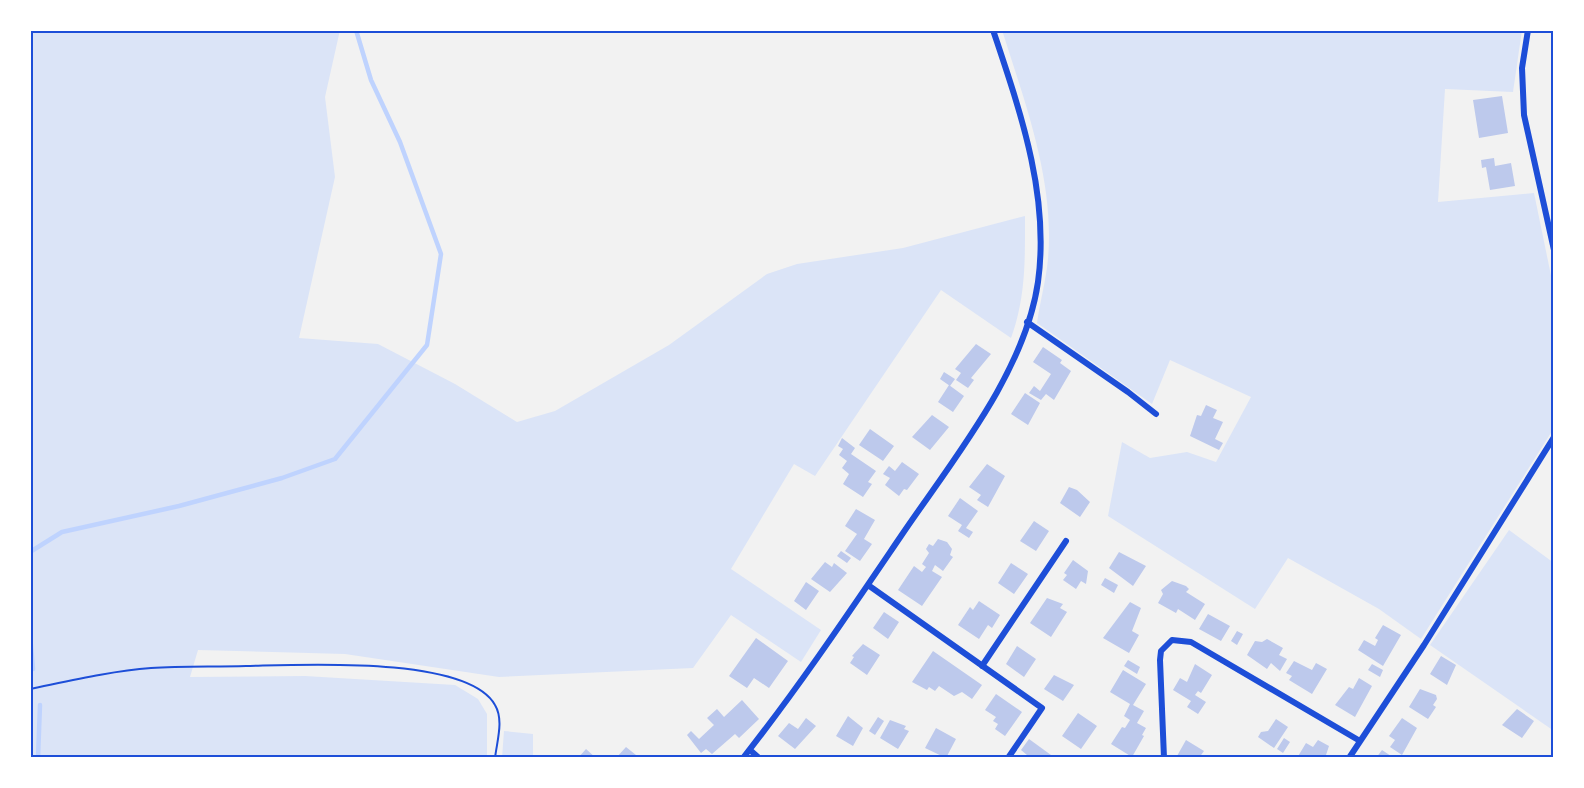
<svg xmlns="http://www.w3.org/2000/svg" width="1584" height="788" font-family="Montserrat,sans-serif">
	<rect width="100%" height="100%" fill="#f2f2f2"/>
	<path fill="#dbe4f7" d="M30 30H340L325 97 335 177 299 338 378 344 455 384 517 422 555 411 669 345 767 274 797 264 903 248 1025 216C1025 259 1026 297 1011 338L941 290 815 476 794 464 731 569 821 630 801 662 731 615 693 668 499 677 345 654 198 650 190 677 305 676 455 685 478 699 487 714V758H30Z
		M1002 30H1522L1513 92 1445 89 1438 202 1534 193 1554 290V428L1421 639 1379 609 1288 558 1255 609 1108 516 1122 442 1150 458 1187 452 1216 462 1251 397 1170 360 1152 404 1037 323C1040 302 1046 280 1048 259 1055 181 1025 103 1002 30Z
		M1509 530 1554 563V731L1430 645Z
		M504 731 533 734V758H502Z"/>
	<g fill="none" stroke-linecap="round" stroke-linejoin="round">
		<path stroke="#bfd3fe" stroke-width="4.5" d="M30 552 62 532 179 506 282 478 335 459 427 345 441 254 400 142 371 80 356 30
			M30 635 33 669
			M38 758 40 705"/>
	</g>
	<path fill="#bdc9ec" d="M1502 96 1508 133 1479 138 1473 100Z
		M1494 158 1495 166 1511 163 1515 186 1490 190 1486 167 1482 168 1481 160Z
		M976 344 991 354 971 378 974 380 968 388 956 380 961 373 955 369Z
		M1043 347 1062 360 1060 363 1071 371 1054 400 1046 394 1041 400 1029 393 1034 386 1040 391 1051 374 1033 362Z
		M944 372 955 379 950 386 940 379Z
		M949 385 964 396 953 412 938 402Z
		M1025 393 1040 403 1028 425 1011 414Z
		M1206 405 1217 410 1213 418 1223 422 1215 439 1223 443 1219 450 1190 436 1197 415 1201 416Z
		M932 415 949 427 930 450 912 437Z
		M870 429 894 446 883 461 859 445Z
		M842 438 855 448 851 454 876 471 868 482 872 484 863 497 843 484 849 474 842 468 847 461 839 455 843 449 838 446Z
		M902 462 919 474 907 490 904 489 899 496 885 485 890 478 883 474 889 466 895 471Z
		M987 464 1005 476 988 507 977 500 981 495 969 487Z
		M1069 487 1077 490 1090 502 1080 517 1060 503Z
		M960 498 978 511 966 528 973 532 969 538 958 531 962 525 948 516Z
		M856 509 875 520 864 539 872 544 860 561 845 551 857 534 845 526Z
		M1034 521 1049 531 1036 551 1020 541Z
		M938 539 947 542 952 549 950 555 953 557 943 571 935 565 932 571 942 577 922 606 898 590 914 566 922 572 926 567 922 564 929 553 926 549 929 544 933 546Z
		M841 551 851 558 847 563 837 556Z
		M1119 552 1146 566 1133 586 1109 568Z
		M1073 560 1088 571 1086 584 1081 581 1076 589 1063 580 1067 575 1064 573Z
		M825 562 832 567 834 563 847 573 830 592 811 579Z
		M1011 563 1028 574 1014 594 998 583Z
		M1105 578 1118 585 1114 593 1101 585Z
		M1172 581 1186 586 1189 589 1186 592 1205 604 1195 620 1178 609 1176 613 1158 603 1163 594 1161 590Z
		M806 582 819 591 806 610 794 601Z
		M1047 598 1063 604 1060 608 1067 612 1051 637 1030 623Z
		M979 601 1000 615 992 628 988 625 979 639 958 625 970 607 973 610Z
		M1130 602 1141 608 1132 631 1139 635 1129 653 1103 638Z
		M884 612 899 622 888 639 873 628Z
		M1208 614 1230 626 1221 641 1199 629Z
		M1383 625 1401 635 1383 666 1358 650 1364 640 1375 646 1378 640 1375 638Z
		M1237 631 1243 634 1237 645 1231 641Z
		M756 638 788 661 769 688 754 678 747 688 729 676Z
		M1267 639 1283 648 1279 655 1287 659 1280 671 1271 663 1267 669 1247 655 1255 641 1262 642Z
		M863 644 880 655 867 675 850 663 854 657 852 656Z
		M1017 646 1036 659 1024 677 1006 664Z
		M933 651 982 685 972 699 962 692 954 696 939 686 935 691 929 687 927 690 912 682Z
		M1441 656 1456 665 1447 685 1430 674Z
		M1128 660 1140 667 1137 674 1124 666Z
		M1294 661 1312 670 1316 663 1327 669 1312 694 1289 680 1292 676 1286 673Z
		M1195 664 1212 675 1201 693 1198 691 1195 695 1206 702 1198 714 1187 707 1191 701 1173 690 1180 678 1187 682Z
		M1372 664 1383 670 1380 677 1368 670Z
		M1123 670 1146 684 1133 705 1144 711 1137 723 1146 728 1142 735 1144 736 1132 757 1111 744 1122 727 1125 728 1130 720 1124 716 1130 704 1110 692Z
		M1054 675 1074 685 1063 701 1044 689Z
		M1359 678 1372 686 1355 717 1335 705 1349 687 1353 689Z
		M1420 689 1436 695 1437 699 1433 705 1436 707 1428 719 1409 707Z
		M996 694 1022 712 1005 736 995 729 998 724 993 721 996 717 985 710Z
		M742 700 759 719 739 738 735 734 712 754 706 749 701 753 687 735 691 731 699 739 714 725 707 718 717 709 724 717Z
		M1517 709 1534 721 1522 738 1502 725Z
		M1078 713 1097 726 1081 749 1062 736Z
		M848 716 863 728 853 746 836 736Z
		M878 717 884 721 875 735 869 731Z
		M806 718 816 726 795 749 778 736 789 723 798 729Z
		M1402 718 1417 728 1402 755 1390 747 1395 740 1389 736Z
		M1276 719 1288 727 1274 748 1258 737 1261 732 1268 731Z
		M890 720 906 726 904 729 909 731 898 749 880 738Z
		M936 728 956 739 946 758 925 748Z
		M1284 738 1290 742 1283 753 1277 749Z
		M1029 739 1051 755 1049 758H1025L1027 755 1021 750Z
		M1186 740 1204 751 1199 758 1177 756Z
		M1318 740 1329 746 1326 755 1330 758H1297L1306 743 1313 747Z
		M626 747 636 755 633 758H616Z
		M586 749 596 758H578Z
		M1382 750 1394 758H1376Z"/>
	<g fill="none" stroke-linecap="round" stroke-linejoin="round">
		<path stroke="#1d4ed8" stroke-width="2" d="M30 689C69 681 111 671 151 668 182 666 215 667 246 666 298 665 467 655 495 705 504 720 497 741 495 758"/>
		<path stroke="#1d4ed8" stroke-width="6" d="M1528 30 1522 68 1524 115 1554 250
			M1027 322 1128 392 1156 414
			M868 585 1042 708 1008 758
			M982 666 1066 541
			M750 750 759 758
			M743 758C799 687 850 611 901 536 951 462 1025 373 1038 282 1050 195 1020 111 993 30
			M1164 758 1160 660 1161 651 1172 640 1191 642 1360 741
			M1349 758 1424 645 1554 437"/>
	</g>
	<rect width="1584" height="788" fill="none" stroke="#ffffff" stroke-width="63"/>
	<rect x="32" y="32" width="1520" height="724" fill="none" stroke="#1d4ed8" stroke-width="2"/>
</svg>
